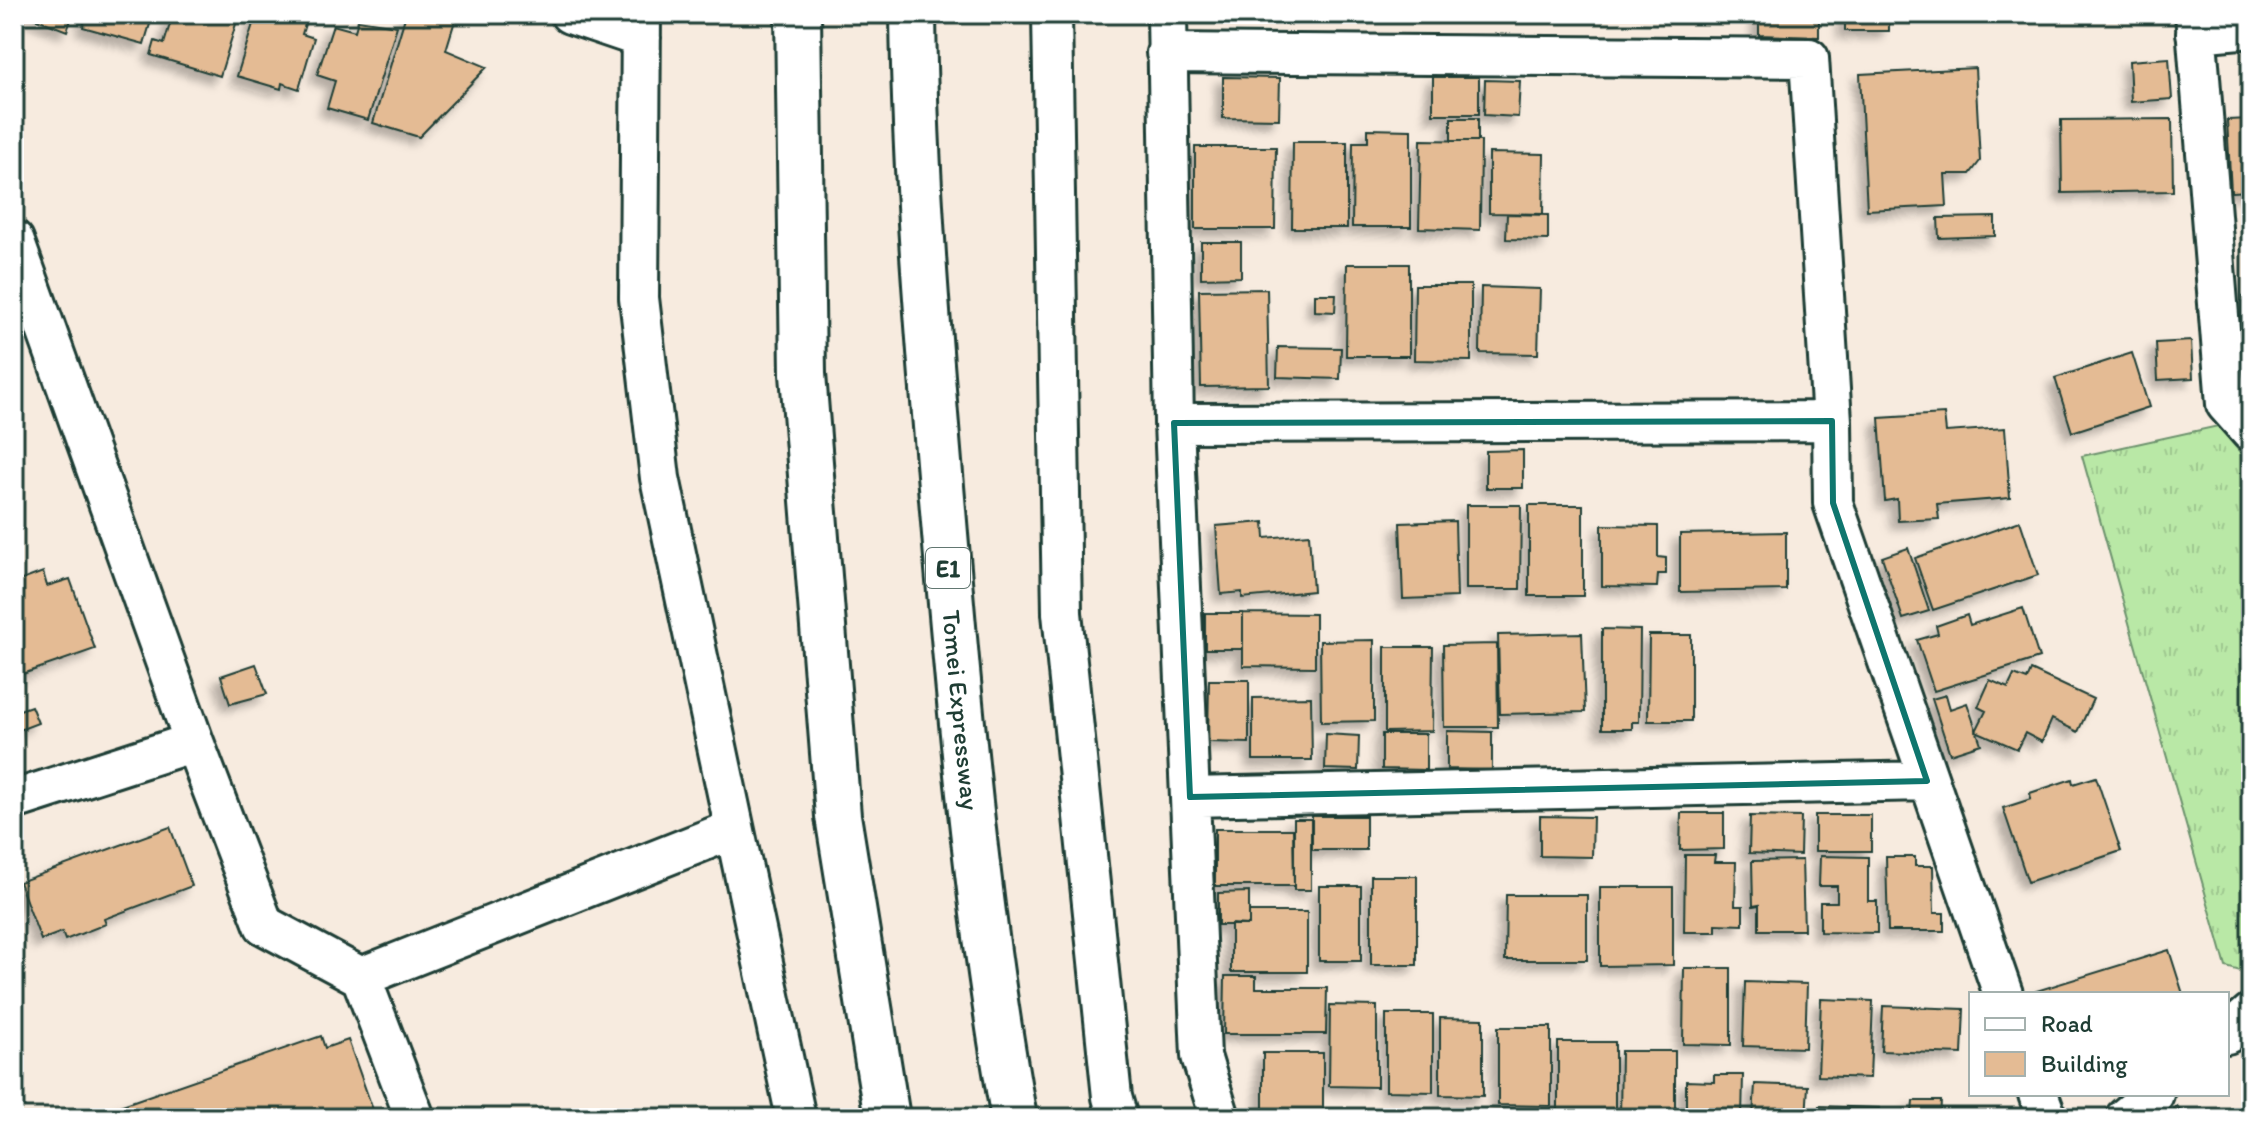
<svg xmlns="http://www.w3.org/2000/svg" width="2265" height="1132" font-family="Itim,sans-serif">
	<defs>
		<pattern id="grass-tufts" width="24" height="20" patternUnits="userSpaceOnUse" patternTransform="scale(2)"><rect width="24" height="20" fill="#b9e8a6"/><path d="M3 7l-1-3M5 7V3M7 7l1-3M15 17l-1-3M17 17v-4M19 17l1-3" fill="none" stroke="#9fc890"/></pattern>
		<filter id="shadow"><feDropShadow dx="-7" dy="7" stdDeviation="4" flood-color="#0004"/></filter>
	</defs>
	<rect width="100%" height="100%" fill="#f7ebdf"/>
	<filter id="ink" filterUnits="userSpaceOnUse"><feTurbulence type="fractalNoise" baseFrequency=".0125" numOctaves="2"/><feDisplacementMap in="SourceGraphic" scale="16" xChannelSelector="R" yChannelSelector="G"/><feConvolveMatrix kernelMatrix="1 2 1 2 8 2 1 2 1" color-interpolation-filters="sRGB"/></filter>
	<g filter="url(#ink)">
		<path fill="url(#grass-tufts)" stroke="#6c926d" stroke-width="2" d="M2218 426 2251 465V974L2226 967 2082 456Z"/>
		<path fill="#e4bb94" stroke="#1f3d34" stroke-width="2" filter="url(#shadow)" d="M24 14H73L67 31Z
			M86 14H153L144 44 83 27Z
			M173 14H239L220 76 151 55 155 41 164 44Z
			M256 14H308L302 34 314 38 299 89 282 83 281 89 237 76Z
			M406 14H457L446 50 487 67 419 137 373 123Z
			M1759 14H1819V37L1759 35Z
			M1845 14H1889V31H1845Z
			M358 20 397 26 368 120 327 108 335 81 317 75 333 25 355 31Z
			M2169 58 2172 99 2131 102 2129 61Z
			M1975 68 1980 161 1970 174H1945L1947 206 1867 210 1860 74Z
			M1223 77 1280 78 1279 119 1223 118Z
			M1433 77H1479V114H1433Z
			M1485 80 1520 81 1518 117 1484 115Z
			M1451 118H1478V141H1451Z
			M2172 119 2173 191 2062 193 2061 120Z
			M2251 119V191L2231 192 2227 120Z
			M1368 129 1411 130V227H1352L1353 142H1368Z
			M1421 140 1481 141 1480 230 1419 228Z
			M1293 142H1347V228H1292Z
			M1195 147H1276L1275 229H1195Z
			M1489 153 1544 154 1543 214 1489 213Z
			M1507 214 1548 215V240L1506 239Z
			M1995 217V236L1939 238 1938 218Z
			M1201 242H1241V277L1201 278Z
			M1347 264H1409V356H1346Z
			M1415 285H1471V361L1414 360Z
			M1481 287 1540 289 1538 354 1480 353Z
			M1267 289 1269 386 1201 387 1199 290Z
			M1315 294H1336L1335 312 1315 311Z
			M2251 295V361H2246L2243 296Z
			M2191 341 2193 378 2158 380 2156 343Z
			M1278 347 1341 348 1340 379 1277 377Z
			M2132 353 2149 407 2072 432 2055 378Z
			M1944 414 1946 432 2005 428 2010 498 1937 504 1939 519 1898 521 1897 499 1885 501 1879 418Z
			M1523 450V488H1486V451Z
			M1466 505H1521L1520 589H1466Z
			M1529 505H1583V596H1529Z
			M1455 521 1457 597 1403 599 1400 523Z
			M2020 521 2038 575 1933 610 1915 558Z
			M1264 522 1265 538 1309 534 1313 591 1242 598V592L1221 594 1216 526Z
			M1602 525 1658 526V557L1666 558V574H1658L1657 587 1602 586Z
			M1786 532V590L1680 592V534Z
			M1908 548 1929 611 1903 619 1882 557Z
			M43 572 47 586 70 579 95 649 14 677V583Z
			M2023 608 2039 658 1934 691 1917 640 1938 634 1936 626 1967 615 1970 625Z
			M1205 613H1243V649H1205Z
			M1243 613 1315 614V667L1243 666Z
			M1602 629 1640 630 1639 722H1632V729H1602Z
			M1582 633 1585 712 1500 714 1498 635Z
			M1649 635H1691V721H1648Z
			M1374 640V721L1321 722 1320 641Z
			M1497 644 1498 727H1444L1443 645Z
			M1385 647H1433L1432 731 1385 732Z
			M256 664 267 694 230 704 221 676Z
			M2031 670 2093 699 2078 732 2052 719 2042 742 2025 733 2017 749 1976 731 1986 711 1978 707 1990 680 2008 688 2014 675 2027 680Z
			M1209 680H1249V743L1208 742Z
			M1946 695 1950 709 1967 703 1981 744 1950 754 1932 699Z
			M1311 697 1312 760H1253V698Z
			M31 706 38 723 14 732V712Z
			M1447 731 1492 732V770L1447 769Z
			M1326 734 1359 736 1358 770 1325 769Z
			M1382 734H1426V770L1382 769Z
			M2096 777 2121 851 2028 882 2003 808 2031 799 2030 793 2072 779 2073 784Z
			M1681 813H1724V849L1680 850Z
			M1815 815H1871V851H1815Z
			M1312 816H1366V850H1312Z
			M1540 816 1593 817 1592 857 1540 856Z
			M1750 816 1801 817 1800 855 1749 853Z
			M1294 819H1311V890H1294Z
			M170 827 192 886 104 919 106 924 65 940 62 932 41 940 19 882Z
			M1215 829H1293L1294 886H1215Z
			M1685 855H1715L1714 862H1736L1735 906H1743V925L1716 924V932H1684Z
			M1820 856 1868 857V901H1877V933L1820 932V902H1837V886H1819Z
			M1886 857H1915V866H1933L1934 913H1944V931H1888Z
			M1802 860 1804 930H1759V905L1753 906 1752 861Z
			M1371 876H1417V965H1371Z
			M1319 886H1361V961H1319Z
			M1600 887H1673V965L1600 966Z
			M1249 892V925H1218V893Z
			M1506 895H1587V960H1505Z
			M1249 912H1307V972H1231V924L1249 925Z
			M2169 950 2183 994H2034L2033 992Z
			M1684 968H1731V1045L1683 1044Z
			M1225 976H1256V988H1327L1326 1034H1224Z
			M1745 982 1807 984 1805 1048 1743 1046Z
			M1821 999 1873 1001 1870 1078 1818 1076Z
			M1330 1005 1377 1006V1087L1329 1086Z
			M1883 1006 1964 1009 1962 1054 1881 1051Z
			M1386 1014H1433V1092L1386 1091Z
			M1440 1018 1483 1019V1096L1440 1095Z
			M1498 1027H1551V1106L1498 1105Z
			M321 1036 325 1048 348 1040 373 1110 350 1118H85Z
			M1558 1042H1615V1118H1558Z
			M1621 1051H1675V1118H1620Z
			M1263 1053H1323V1114H1263Z
			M1714 1075H1743L1742 1118H1686V1081L1714 1082Z
			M1755 1084 1808 1086 1806 1118H1753Z
			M1913 1101H1941L1940 1118H1886L1887 1112 1912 1114Z
			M1819 1106 1879 1108 1878 1118H1819Z
			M2177 1106 2187 1118H2163Z"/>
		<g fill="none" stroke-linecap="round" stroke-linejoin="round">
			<defs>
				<path id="minor" d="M570 14 641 38
					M641 14 639 298 660 478 796 1118
					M1052 14 1062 613 1112 1097 1118 1118
					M1167 14 1174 423 1201 1056 1220 1118
					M2195 14 2226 404 2251 432
					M2196 33 2251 28
					M1166 53 1809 58 1832 421 1833 503 2003 994
					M14 240 194 742 264 925 361 977 415 1118
					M1174 423 1832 421
					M1190 797 1927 781
					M14 800 194 742
					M361 977 734 829
					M2227 1034 2251 1013
					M2038 1094 2047 1118
					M2125 1118 2154 1094"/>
				<g id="motorway">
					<path d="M798 14 803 374 838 816 887 1118"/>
					<path id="s1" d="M913 14C915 180 929 345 943 510 960 713 978 918 1014 1118"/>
				</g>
			</defs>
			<use href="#minor" stroke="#1f3d34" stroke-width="44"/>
			<use href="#motorway" stroke="#1f3d34" stroke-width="50"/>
			<use href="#minor" stroke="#fff" stroke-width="38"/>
			<use href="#motorway" stroke="#fff" stroke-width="44"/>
		</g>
	</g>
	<path fill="none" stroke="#0f766e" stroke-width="6" stroke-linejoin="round" d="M1832 421 1833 503 1927 781 1190 797 1174 423Z"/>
	<g text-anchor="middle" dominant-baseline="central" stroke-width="7" stroke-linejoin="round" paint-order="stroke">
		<rect fill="#fff" stroke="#627771" stroke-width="2" x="926" y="548" width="44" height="40" rx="6"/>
		<g font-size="24" font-weight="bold" fill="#1f3d34">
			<text x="948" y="568">E1</text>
		</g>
		<g font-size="26" fill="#1f3d34" stroke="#fff">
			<text stroke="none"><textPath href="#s1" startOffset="698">Tomei Expressway</textPath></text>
		</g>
	</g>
	<rect width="2265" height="1132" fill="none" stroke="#fff" stroke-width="48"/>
	<rect x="24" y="24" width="2217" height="1084" fill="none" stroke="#1f3d34" stroke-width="3" filter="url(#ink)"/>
	<rect x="1969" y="992" width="260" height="104" fill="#ffffff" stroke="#a5b1ae" stroke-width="2"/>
	<rect x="1985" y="1018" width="40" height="12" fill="#ffffff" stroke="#a5b1ae" stroke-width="2"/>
	<text x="2041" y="1032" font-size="24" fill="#1f3d34">Road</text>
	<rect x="1985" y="1052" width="40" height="24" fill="#e4bb94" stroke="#a5b1ae" stroke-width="2"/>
	<text x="2041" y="1072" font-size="24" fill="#1f3d34">Building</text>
</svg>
